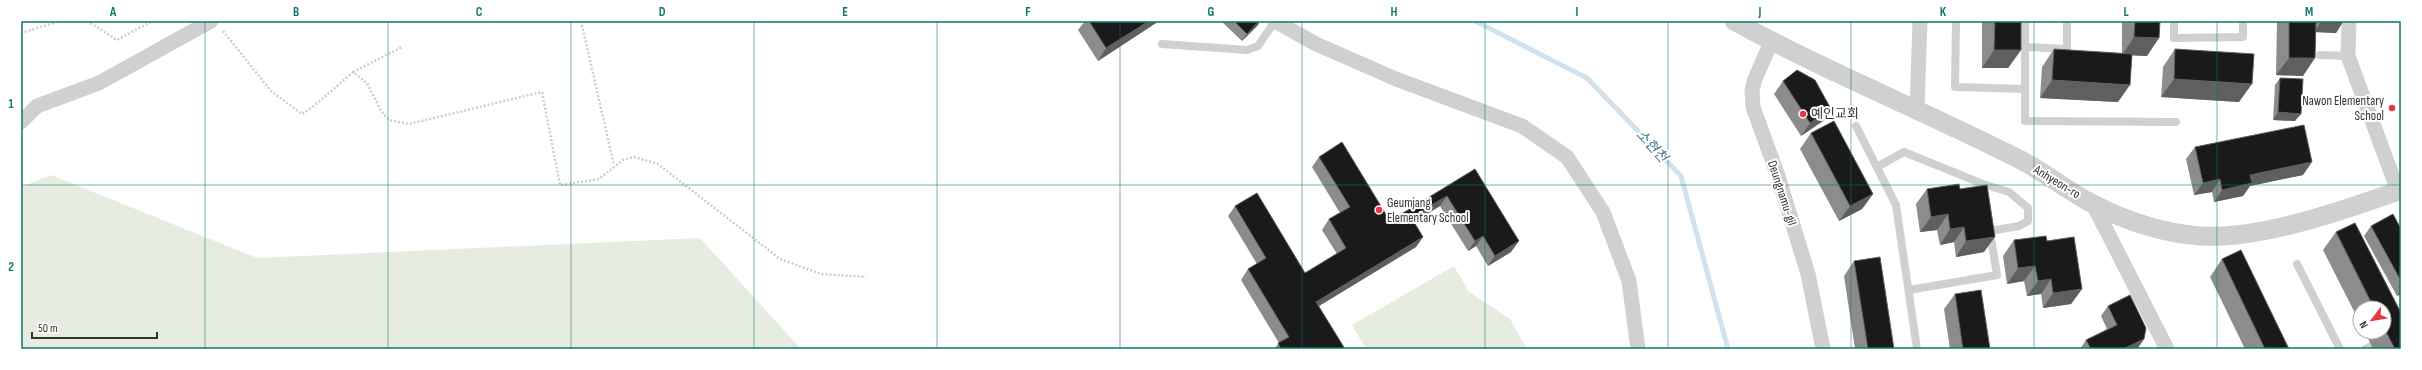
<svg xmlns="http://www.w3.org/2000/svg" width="2422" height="370" font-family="'Sofia Sans Condensed','Noto Sans KR',sans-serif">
	<rect width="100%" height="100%" fill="#fff"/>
	<path fill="#e6ecdf" d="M51 175 257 258 700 238 801 349H21V187Z
		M1454 266 1469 292 1510 319 1527 349H1366L1352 325Z"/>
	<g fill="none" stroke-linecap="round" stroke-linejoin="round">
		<path stroke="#cfe2ee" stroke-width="5" d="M1475 21 1587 78 1681 176 1728 349"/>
		<path stroke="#cdcdcd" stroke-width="2.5" stroke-dasharray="2 2" stroke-linecap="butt" d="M87 21 117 40 152 21
			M581 21 614 165
			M223 31 271 91 302 114 314 106 353 72 367 83 381 111 389 120 409 124 542 92 560 185 599 179 623 160 634 157 658 164 780 259 821 274 866 277
			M21 33 60 21
			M353 72 402 47"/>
		<path stroke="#d0d0d0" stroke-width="8" d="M1956 21 1955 87 2025 89
			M2025 21V121L2176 122
			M2174 21V38L2243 37V21
			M1162 44 1247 50 1258 46 1275 21
			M2025 47 2067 49V21
			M2320 55 2348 56
			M1856 126 1896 205 1917 349
			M1877 167 1904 152 1983 184 1985 197
			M1983 184 2009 192 2028 208V221L2019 226 1990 231
			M2297 264 2340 349
			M1909 290 1997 275 1990 232
			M2365 349 2401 332"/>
		<path stroke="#d0d0d0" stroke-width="15" d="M1275 21 1316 44 1396 79 1522 126 1567 157 1603 212 1629 281 1638 349
			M2349 21 2348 56 2398 191
			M1772 40 1755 79 1752 90 1753 107 1778 176 1808 274 1823 349
			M1917 110 1920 21
			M21 122 37 106 99 83 211 21
			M2093 204 2167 349"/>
		<path stroke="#d0d0d0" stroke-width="19" d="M1734 21C1825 71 1922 110 2015 157 2042 170 2066 190 2093 204 2126 221 2162 233 2200 236 2259 240 2345 210 2401 190"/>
	</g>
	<path fill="#8c8c8c" d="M1085 21H1159L1098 61 1078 30Z
		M1221 21H1260L1258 25 1242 41Z
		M1982 21H2021V50L2008 68H1982Z
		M2122 21H2160L2147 56 2132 55 2118 102 2040 98 2042 67 2054 49 2122 54Z
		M2277 21H2343L2336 33 2315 32 2303 76 2276 75Z
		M2175 49 2239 102 2161 97 2163 67Z
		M2280 78 2295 121 2273 120 2275 85Z
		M1783 81 1823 121 1801 136 1774 94Z
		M1811 133 1873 194 1862 209 1839 221 1800 149Z
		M2195 147 2303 175 2250 186 2243 196 2214 202 2212 192 2194 195 2186 159Z
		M1319 157 1390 221 1475 169 1511 252 1488 266 1476 246 1468 251 1440 206 1414 222 1423 237 1416 247 1319 306 1345 349H1274L1279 343 1241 280 1248 269 1257 264 1228 216 1235 206 1305 273 1337 254 1322 230 1329 219 1340 213 1312 167Z
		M1927 189H1960L1984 252 1956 257 1954 242 1940 245 1937 230 1920 232 1916 204Z
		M2355 223 2401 313V349H2373L2365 332H2384V308H2360V323L2323 250 2336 232Z
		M2371 226 2401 229V294L2397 296 2364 236Z
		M2014 240 2047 241 2082 289 2071 304 2043 308 2041 294 2027 296 2024 281 2007 284 2003 256Z
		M2222 259 2289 349H2245L2210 277Z
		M1854 261 1894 349H1855L1844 276Z
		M1955 294 1990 349H1950L1944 309Z
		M2108 306 2144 339 2137 349H2080L2086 340 2107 329 2101 316Z"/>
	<path fill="#5f5f5f" d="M1149 21H1159L1098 61 1106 48Z
		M1259 21H1260L1258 25 1242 41 1247 34Z
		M2321 22H2343L2336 33 2314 32Z
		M2134 37 2159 38 2147 56 2122 55Z
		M1994 50H2021L2008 68H1982Z
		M2289 58H2315L2303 76 2276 75Z
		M2174 79 2252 84 2239 102 2161 97Z
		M2052 80 2130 85 2118 102 2040 98Z
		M1831 109 1823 121 1801 136 1810 123Z
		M2278 112 2301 114 2295 121 2273 120Z
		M2312 162 2303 175 2250 186 2243 196 2214 202 2222 190 2250 175Z
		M2220 179 2212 192 2194 195 2203 183Z
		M1873 194 1862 209 1839 221 1850 206Z
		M1447 196 1440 206 1404 228 1411 217Z
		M1948 214 1937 230 1920 232 1931 217Z
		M1964 227 1954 242 1940 245 1950 229Z
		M1483 236 1476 246 1468 251 1475 241Z
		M1423 237 1416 247 1309 312 1316 302Z
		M1995 237 1984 252 1956 257 1966 241Z
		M1519 241 1511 252 1488 266 1495 256Z
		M2035 266 2024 281 2007 284 2018 268Z
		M2051 279 2041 294 2027 296 2038 281Z
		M2082 289 2071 304 2043 308 2053 293Z
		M2401 290V294L2397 296Z
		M2144 339 2137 349H2123Z"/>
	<path fill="#1a1a1a" stroke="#5f5f5f" d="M1089 21H1149L1106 48Z
		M1234 21H1259L1247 34Z
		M1995 21H2021V50H1994Z
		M2135 21H2160L2159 38 2134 37Z
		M2289 21H2316L2315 58H2289Z
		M2321 21H2343V22H2321Z
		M2054 49 2132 54 2130 85 2052 80Z
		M2175 49 2254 54 2252 84 2174 79Z
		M1797 70 1815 80 1831 109 1810 123 1783 81Z
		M2280 78 2303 79 2301 114 2278 112Z
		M1834 121 1873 194 1850 206 1811 133Z
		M2304 125 2312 162 2250 175 2252 183 2222 190 2220 179 2203 183 2195 147Z
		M1342 142 1390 221 1475 169 1519 241 1495 256 1483 236 1475 241 1447 196 1411 217 1423 237 1316 302 1345 349H1281L1278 343 1289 337 1248 269 1266 258 1235 206 1257 193 1305 273 1346 248 1329 219 1350 207 1319 157Z
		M1959 184 1960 189 1987 185 1995 237 1966 241 1964 227 1950 229 1948 214 1931 217 1927 189Z
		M2393 214 2401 229V281L2371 226Z
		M2355 223 2401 313V349H2395L2384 328V308H2374L2336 232Z
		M2046 236 2047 241 2074 237 2082 289 2053 293 2051 279 2038 281 2035 266 2018 268 2014 240Z
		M2241 250 2289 349H2265L2222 259Z
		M1880 257 1894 349H1868L1854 261Z
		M1981 290 1990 349H1963L1955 294Z
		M2130 295 2146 328 2144 339 2123 349H2091L2086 340 2117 325 2108 306Z"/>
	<path fill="none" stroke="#0f766e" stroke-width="1" stroke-opacity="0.55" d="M205 21V349M388 21V349M571 21V349M754 21V349M937 21V349M1120 21V349M1302 21V349M1485 21V349M1668 21V349M1851 21V349M2034 21V349M2217 21V349M21 185H2401"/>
	<g fill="#e63946" stroke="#fff" stroke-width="1.5">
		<circle cx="2392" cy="108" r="4"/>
		<circle cx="1803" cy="114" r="4"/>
		<circle cx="1379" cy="210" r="4"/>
	</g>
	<g text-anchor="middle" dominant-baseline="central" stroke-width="4" stroke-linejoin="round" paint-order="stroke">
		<g font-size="13" fill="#333" stroke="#fff" text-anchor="start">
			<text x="2384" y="101" text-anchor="end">Nawon Elementary<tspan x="2384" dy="15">School</tspan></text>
			<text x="1811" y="114">예인교회</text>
			<text x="1387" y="203">Geumjang<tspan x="1387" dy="15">Elementary School</tspan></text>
		</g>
		<g font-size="13" fill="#333" stroke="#fff">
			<text transform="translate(2057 182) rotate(31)">Anhyeon-ro</text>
			<text transform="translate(1782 193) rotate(72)">Deungnamu-gil</text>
		</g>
		<g font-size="14" font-style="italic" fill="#3f7597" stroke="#fff">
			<text transform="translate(1652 146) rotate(47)">소현천</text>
		</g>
	</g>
	<rect width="2422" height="370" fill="none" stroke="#ffffff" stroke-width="44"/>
	<g transform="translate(2372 320) rotate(239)"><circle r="19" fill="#ffffff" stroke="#adadad"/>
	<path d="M0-3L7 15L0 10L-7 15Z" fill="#e63946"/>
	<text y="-6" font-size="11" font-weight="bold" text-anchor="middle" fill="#333333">N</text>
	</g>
	<path d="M32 332v6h125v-6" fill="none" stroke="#333333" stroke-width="2"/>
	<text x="38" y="332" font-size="12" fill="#333333" stroke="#ffffff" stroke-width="3" paint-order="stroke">50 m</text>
	<rect x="22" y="22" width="2378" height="326" fill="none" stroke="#0f766e" stroke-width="1.5"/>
	<g font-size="13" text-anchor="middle" font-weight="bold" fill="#0f766e">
		<text x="113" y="16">A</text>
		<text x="296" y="16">B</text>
		<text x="479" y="16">C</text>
		<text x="662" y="16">D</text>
		<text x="845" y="16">E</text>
		<text x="1028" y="16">F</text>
		<text x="1211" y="16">G</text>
		<text x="1394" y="16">H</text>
		<text x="1577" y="16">I</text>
		<text x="1760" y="16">J</text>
		<text x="1943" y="16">K</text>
		<text x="2126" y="16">L</text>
		<text x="2309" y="16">M</text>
		<text x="11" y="108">1</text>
		<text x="11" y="271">2</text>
	</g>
</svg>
